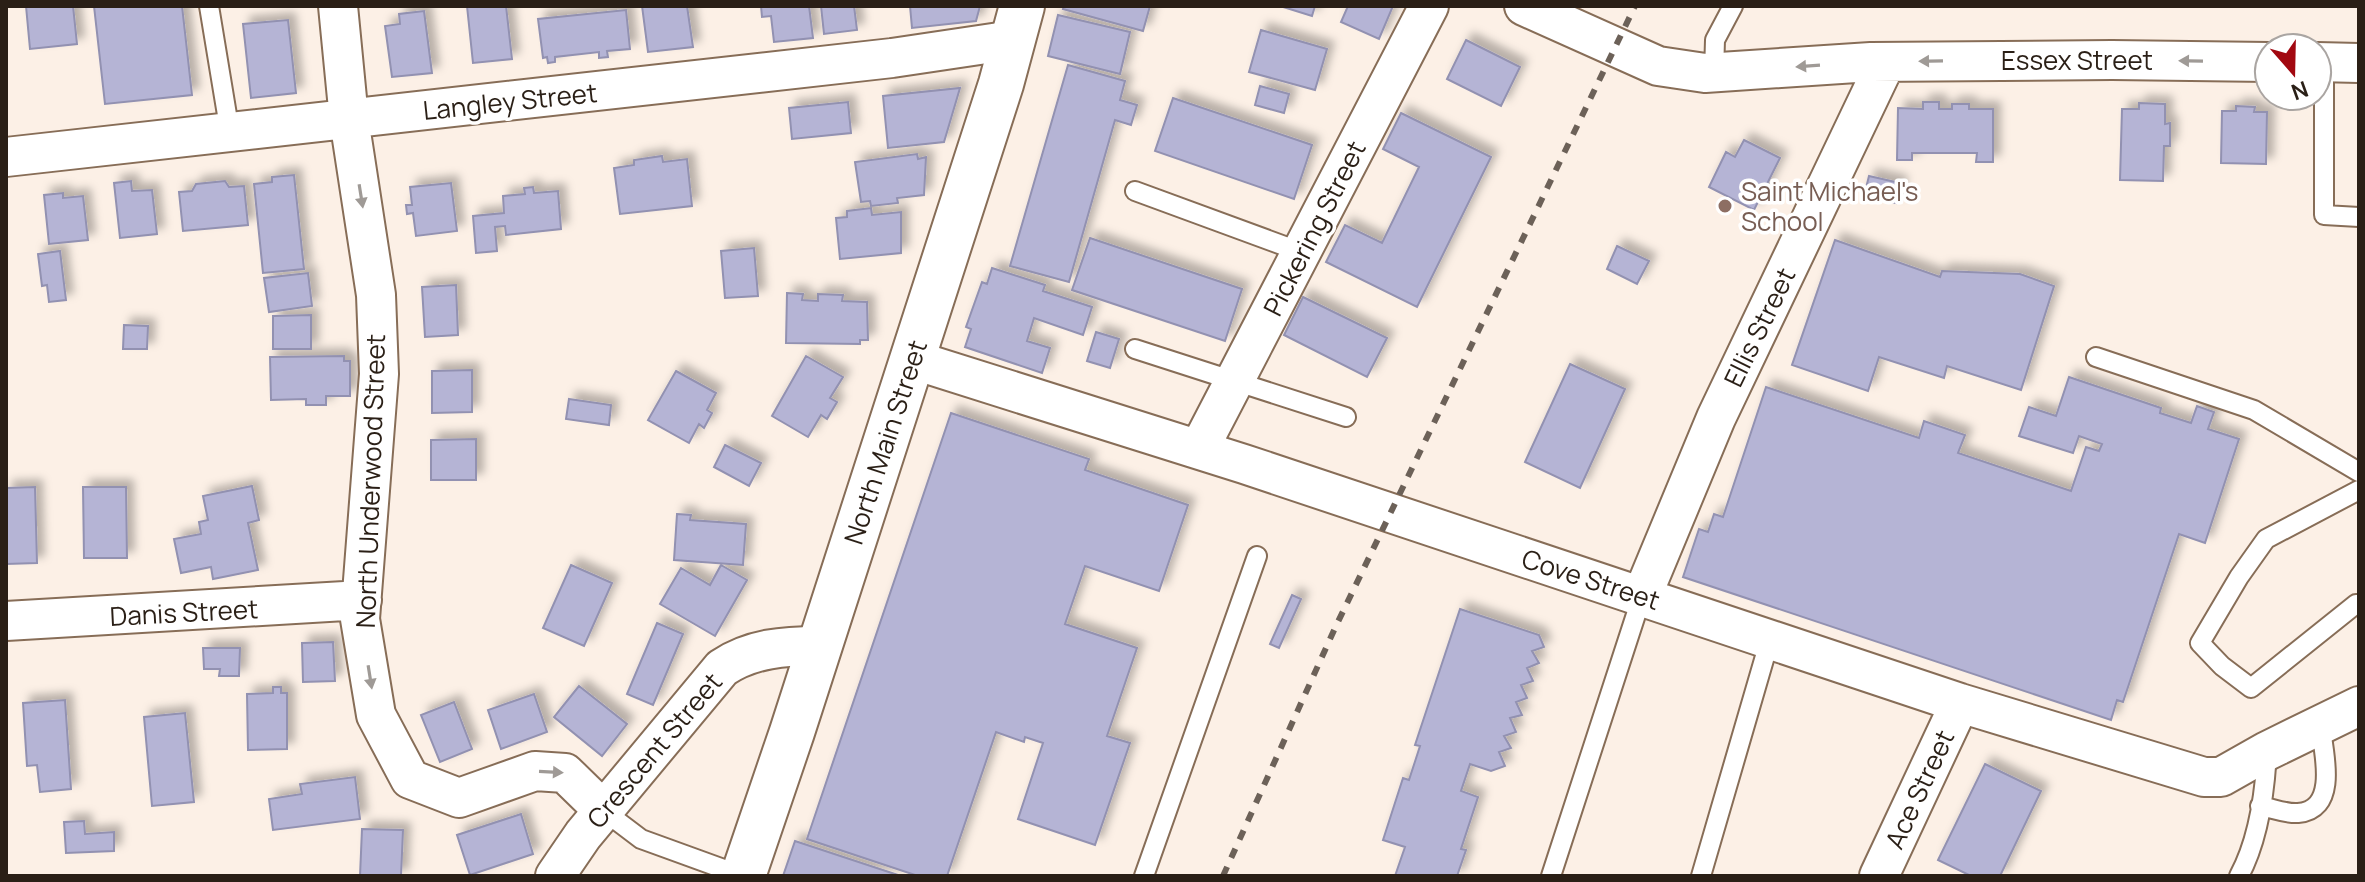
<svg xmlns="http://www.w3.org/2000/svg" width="2365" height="882" font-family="Manrope,sans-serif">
	<defs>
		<filter id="shadow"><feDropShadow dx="7" dy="-7" stdDeviation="4" flood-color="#0004"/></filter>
	</defs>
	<rect width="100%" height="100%" fill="#fcf0e6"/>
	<path fill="#b5b4d5" stroke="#9291b1" stroke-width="2" filter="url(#shadow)" d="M26 6H73L77 44 30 49Z
		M94 6H182L192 95 105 104Z
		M467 6H506L512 59 473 63Z
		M642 6H687L693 47 648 52Z
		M761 6H809L813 38 774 42 771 16 762 17Z
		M821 6H854L857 30 824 34Z
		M910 6H980L976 21 912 28Z
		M1064 6H1150L1143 31 1063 9Z
		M1280 6H1315L1312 16Z
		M1348 6H1393L1379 39 1341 22Z
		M626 10 630 49 607 51 608 57 599 58V52L555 57V62L548 63 547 57 543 58 538 19Z
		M424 11 432 73 392 77 385 26 400 24 399 14Z
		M1058 15 1130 32 1120 74 1048 56Z
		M288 20 296 93 251 98 243 24Z
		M1261 30 1327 49 1315 90 1249 72Z
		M1466 40 1520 67 1501 106 1447 79Z
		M1068 65 1125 81 1120 100 1137 105 1131 125 1115 120 1069 282 1010 266Z
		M1260 86 1289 94 1284 113 1255 105Z
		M960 88 944 142 888 148 883 96Z
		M1173 98 1312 145 1294 199 1155 151Z
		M848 102 851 133 792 139 789 108Z
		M1923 102H1939V109H1952V104H1969V109H1993V162H1976L1977 153H1912V160H1897L1898 108 1923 109Z
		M2139 103 2165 104V124L2170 123V146H2164L2163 181 2120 180 2122 109H2139Z
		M2236 106 2255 107 2254 112H2267L2266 164 2221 163 2222 111H2236Z
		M1401 113 1491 157 1417 307 1326 262 1345 225 1382 243 1419 167 1383 149Z
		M1744 140 1780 158 1754 210 1709 187 1726 152 1735 157Z
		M917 154 918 159 926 157 924 195 897 198 898 203 871 206 870 201 861 202 855 162Z
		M662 156 663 162 687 159 692 206 620 214 614 168 634 165V160Z
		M294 175 304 269 263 273 254 184 272 182V177Z
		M1869 176 1900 183 1896 203 1864 196Z
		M131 181 132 191 152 190 157 234 120 238 114 183Z
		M225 181 229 187 244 186 248 225 183 231 179 192 192 191 196 184Z
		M451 183 457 231 416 236 413 213 407 214 406 205H412L410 187Z
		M533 187 534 193 558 191 561 229 506 235 505 226 495 227 497 251 476 253 473 216 504 213 503 196 525 194 524 188Z
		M63 193V198L83 196 88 240 49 244 44 195Z
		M871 208 872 215 901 212V253L840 259 836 218 847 217V211Z
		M1090 238 1242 289 1225 341 1072 290Z
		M1835 240 1940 277 1942 271 2020 274 2054 286 2021 390 1947 366 1944 378 1879 357 1868 391 1792 365Z
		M1617 246 1649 261 1637 284 1607 269Z
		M754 248 758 296 725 298 721 251Z
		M60 251 66 300 49 302 47 285 42 286 38 254Z
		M992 268 1045 285 1043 291 1092 307 1083 335 1034 318 1027 341 1050 348 1042 373 965 347 971 329 966 327 982 282 987 284Z
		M308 273 312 306 269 312 264 278Z
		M456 285 458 335 425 337 422 287Z
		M787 293 803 294 802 300 818 301V294L843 295 842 301 867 302 868 340H860V344L786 343Z
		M1303 297 1387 338 1367 377 1284 335Z
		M311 315V349H273V316Z
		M124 325 148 326 147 349H123Z
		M1096 332 1119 339 1110 368 1087 361Z
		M344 356V361H350V396H326V405H306V399L271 400 270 357Z
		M806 356 843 377 830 398 837 402 827 419 821 415 808 437 772 416Z
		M1570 364 1625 389 1580 488 1525 462Z
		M472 370V412L432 413V371Z
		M676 371 716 393 707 410 712 413 704 428 699 424 689 443 648 420Z
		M2069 377 2161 408 2160 413 2191 423 2197 406 2214 412 2208 429 2239 439 2205 543 2179 534 2123 702 2117 700 2111 720 1683 577 1699 529 1708 532 1714 514 1723 517 1766 387 1919 438 1924 421 1965 435 1958 453 2071 491 2086 447 2099 451 2102 444 2079 436 2073 453 2019 436 2029 407 2056 416Z
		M569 399 611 405 609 425 566 419Z
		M951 413 1089 459 1085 470 1188 505 1159 591 1085 566 1065 624 1137 648 1107 736 1130 743 1095 845 1018 819 1043 743 1025 737 1024 742 996 732 947 876H918L807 839Z
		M476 439V480H431V440Z
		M725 445 761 463 749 486 714 467Z
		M252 486 259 520 248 523 258 570 213 579 211 567 181 573 174 539 201 534 199 522 208 520 203 496Z
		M35 487 37 563 6 564V488Z
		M83 487H126L127 558H84Z
		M677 514 691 515 690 520 746 524 743 565 674 560Z
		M571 565 612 583 584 646 543 628Z
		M721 565 747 580 715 636 660 604 681 568 710 585Z
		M1292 595 1301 599 1279 648 1270 644Z
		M1460 609 1539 635 1544 647 1532 651 1539 663 1527 668 1533 681 1521 685 1527 698 1516 702 1522 715 1510 718 1516 732 1504 736 1511 748 1499 752 1505 766 1491 771 1470 764 1461 791 1478 797 1461 849 1466 850 1457 876H1395L1405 847 1383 840 1403 778 1409 780 1420 746 1415 745Z
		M657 623 683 634 653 705 627 694Z
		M333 642 335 681 303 682 302 643Z
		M203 648H240L239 676H219L220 669H204Z
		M579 686 627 724 602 756 554 717Z
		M273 687H281V693H287V749L248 750 247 694 273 693Z
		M534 694 547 732 501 749 488 710Z
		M65 700 71 789 40 792 37 765 27 766 23 703Z
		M454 702 472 749 440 762 421 715Z
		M185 713 194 802 152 806 144 717Z
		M1985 764 2041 791 2000 876H1971L1938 860Z
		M355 777 360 819 273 830 269 799 302 794 300 784Z
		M521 814 533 854 470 875 457 835Z
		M84 821 85 834 114 832V851L66 853 64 822Z
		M362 829 403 830 401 876H360Z
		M795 841 901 876H783Z"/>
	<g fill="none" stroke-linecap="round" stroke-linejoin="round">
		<defs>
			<path id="service" d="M209 6 230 133
				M2324 62V215L2359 217
				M1714 73 1715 40 1733 6
				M1135 191 1301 252
				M1135 349 1346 417
				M2096 357 2254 410 2359 472
				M2356 604 2251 688 2222 666 2200 643 2239 577 2266 539 2359 490
				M2260 806C2272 808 2286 814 2298 813 2339 810 2324 752 2320 725
				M604 811 641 839 743 876
				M1144 876 1257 556
				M1551 876 1642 596
				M1701 876 1770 639
				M2239 876C2259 839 2265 793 2267 751"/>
			<path id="minor" d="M338 6 349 119 376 295 379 374 360 619 376 715 410 779 459 798 535 771 565 773 604 811
				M1524 6 1658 66 1705 73 1871 62 2112 60 2269 62
				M2317 62 2359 63
				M6 157 892 58 1013 40
				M911 359 1244 464 1960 703 2204 777H2221L2267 751 2359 706
				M1199 449 1429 6
				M1642 596 1716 418 1886 62
				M6 621 362 600
				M555 876 583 835 722 668C752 648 785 646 819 646
				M1879 876 1960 703"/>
			<path id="secondary" d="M743 876 792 732 1001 84 1022 6"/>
		</defs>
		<use href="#service" stroke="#876d57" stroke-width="22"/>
		<use href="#minor" stroke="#876d57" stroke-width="42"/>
		<use href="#secondary" stroke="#876d57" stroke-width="48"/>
		<use href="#service" stroke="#fff" stroke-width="18"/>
		<use href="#minor" stroke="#fff" stroke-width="38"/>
		<use href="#secondary" stroke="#fff" stroke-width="44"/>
		<path stroke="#6c6158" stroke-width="6" stroke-dasharray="10 10" stroke-linecap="butt" d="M1223 876 1335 628 1635 6"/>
	</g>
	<defs><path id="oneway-solid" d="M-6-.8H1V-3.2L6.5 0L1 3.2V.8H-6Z" transform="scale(2)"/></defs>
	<g fill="#9f9a96">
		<use href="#oneway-solid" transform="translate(1931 61) rotate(179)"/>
		<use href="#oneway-solid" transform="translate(2191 61) rotate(-179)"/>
		<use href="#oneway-solid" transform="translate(1808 66) rotate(176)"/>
		<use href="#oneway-solid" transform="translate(361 196) rotate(81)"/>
		<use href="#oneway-solid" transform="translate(370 677) rotate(81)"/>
		<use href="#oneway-solid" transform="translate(551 772) rotate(3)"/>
	</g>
	<circle fill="#8d6e63" stroke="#fff" stroke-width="3" cx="1725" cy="206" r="8"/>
	<g text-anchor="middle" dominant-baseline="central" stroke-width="7" stroke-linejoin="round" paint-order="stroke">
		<g font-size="26" fill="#2a1f16" stroke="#fff">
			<text x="2077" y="60">Essex Street</text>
			<text transform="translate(510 101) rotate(-6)">Langley Street</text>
			<text transform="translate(1314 228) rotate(-63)">Pickering Street</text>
			<text transform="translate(1759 327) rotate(-64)">Ellis Street</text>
			<text transform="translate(885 442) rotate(-72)">North Main Street</text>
			<text transform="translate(370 481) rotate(-88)">North Underwood Street</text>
			<text transform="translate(1591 579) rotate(18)">Cove Street</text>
			<text transform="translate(184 612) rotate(-3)">Danis Street</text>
			<text transform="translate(654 750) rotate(-50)">Crescent Street</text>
			<text transform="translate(1919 789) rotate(-65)">Ace Street</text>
		</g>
		<g font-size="26" fill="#785e54" stroke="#fff" text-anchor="start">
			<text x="1741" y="191">Saint Michael's<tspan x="1741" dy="30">School</tspan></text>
		</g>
	</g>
	<rect width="2365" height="882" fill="none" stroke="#2a1f16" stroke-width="16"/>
	<g transform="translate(2293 72) rotate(160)"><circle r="38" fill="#ffffff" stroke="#aaa5a2" stroke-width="2"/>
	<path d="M0-6L14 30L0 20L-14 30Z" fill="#a20810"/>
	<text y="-12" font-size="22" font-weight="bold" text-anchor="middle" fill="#2a1f16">N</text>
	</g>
</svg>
